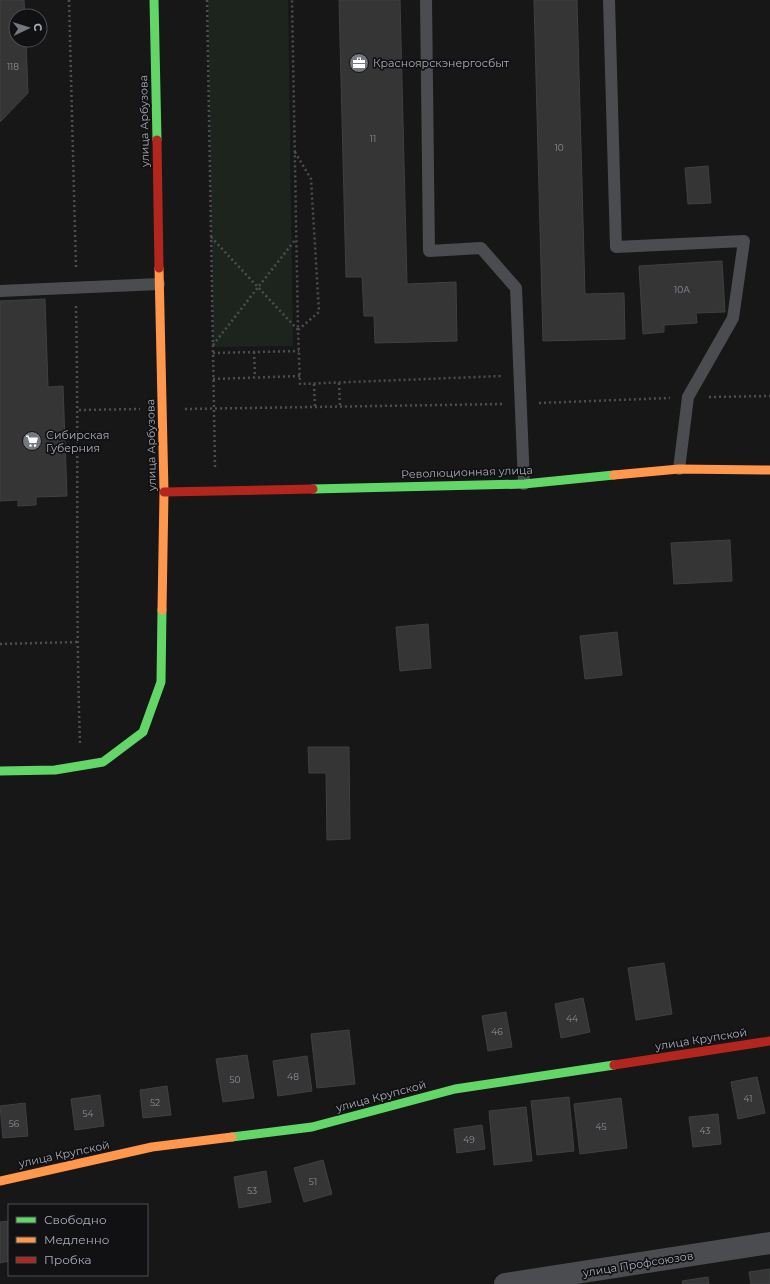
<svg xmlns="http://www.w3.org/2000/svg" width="770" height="1284" font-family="Montserrat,sans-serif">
	<rect width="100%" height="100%" fill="#171717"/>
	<path fill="#1d241e" d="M208 0H288L293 346 213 347Z"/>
	<path fill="#353536" stroke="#3f4043" d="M0 0H24L25 16H16V40H26L28 93 0 122Z
		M339 0H400L407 284 456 282 457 341 375 343 374 316H364L362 277H346Z
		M534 0H577L585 294 624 293 625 339 543 341Z
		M708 166 711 203 688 204 685 168Z
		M722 261 725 312 696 313 697 323 664 325V332L643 334 639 266Z
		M45 299 48 387 63 386 67 496 36 497V505L18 506V500L0 501V301Z
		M730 540 732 581 674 584 671 543Z
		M428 624 431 668 400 671 396 627Z
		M617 632 622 675 585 679 580 636Z
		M308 747H349L350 839 327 840 326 773H309Z
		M664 963 672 1014 636 1020 628 968Z
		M583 998 590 1032 561 1038 555 1004Z
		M506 1012 512 1047 488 1051 482 1016Z
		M349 1030 355 1084 317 1088 311 1034Z
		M247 1055 254 1098 223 1102 216 1059Z
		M307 1056 312 1091 278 1096 273 1061Z
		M757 1077 765 1113 738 1119 731 1082Z
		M167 1086 171 1115 143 1118 140 1090Z
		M100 1095 104 1126 75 1130 71 1099Z
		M569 1097 574 1151 537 1155 531 1101Z
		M621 1098 627 1148 580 1154 574 1104Z
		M25 1103 28 1136 3 1138 0 1106Z
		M526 1107 532 1161 494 1165 489 1111Z
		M718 1114 721 1144 693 1147 689 1117Z
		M482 1125 485 1149 457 1153 454 1129Z
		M323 1160 332 1194 304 1202 294 1168Z
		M266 1171 271 1202 239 1208 234 1177Z
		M9 1221V1261L0 1263V1222Z
		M770 1269V1284H751L749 1272Z
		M708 1277 709 1284H683L682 1281Z"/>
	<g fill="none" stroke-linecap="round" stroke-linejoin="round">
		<path stroke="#4d4e52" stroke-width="2.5" stroke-dasharray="2 3" stroke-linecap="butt" d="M69 0 76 269
			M207 0 215 467
			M295 152 311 179 319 312 298 330 300 384 502 376
			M211 237 298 330 292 0
			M76 306C79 452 75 597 80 743
			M213 345 295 240
			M254 352 255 377
			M213 353 299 351
			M213 379 300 376
			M339 383 340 406
			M314 384 315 407
			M709 397 770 396
			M539 403 670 398
			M185 409 504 404
			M79 410 140 409
			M0 644 77 642"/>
		<path stroke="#4b4c50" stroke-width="12" d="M426 0 429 251 481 248 516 288 524 484
			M609 0 616 247 744 241 733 318 688 397 679 469
			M0 291 159 284"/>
		<path stroke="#4b4c50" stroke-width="22" d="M505 1284 770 1243"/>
		<path stroke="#63d668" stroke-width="9" d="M154 0 157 140
			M313 489 524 484 614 475
			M0 771 55 770 103 762 143 732 161 682 162 610
			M232 1137 312 1127 455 1089 614 1065"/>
		<path stroke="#ff974d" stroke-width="9" d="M159 268 164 492 162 610
			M614 475 679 469 770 470
			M0 1181 152 1147 232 1137"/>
		<path stroke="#b3261e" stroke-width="9" d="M157 140 159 268
			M164 492 313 489
			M614 1065 770 1041"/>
	</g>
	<defs>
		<symbol id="office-disc" viewBox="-11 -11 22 22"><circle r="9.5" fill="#757880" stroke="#111113"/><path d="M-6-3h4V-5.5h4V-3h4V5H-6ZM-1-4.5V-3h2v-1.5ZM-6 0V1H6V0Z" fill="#fff"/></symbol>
		<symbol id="supermarket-disc" viewBox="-11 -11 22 22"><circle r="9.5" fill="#757880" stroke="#111113"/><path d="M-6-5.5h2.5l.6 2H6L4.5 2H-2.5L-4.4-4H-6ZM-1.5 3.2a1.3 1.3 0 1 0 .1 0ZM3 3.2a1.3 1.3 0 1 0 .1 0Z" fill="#fff"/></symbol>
	</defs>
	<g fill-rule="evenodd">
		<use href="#office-disc" x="348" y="52" width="22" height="22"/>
		<use href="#supermarket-disc" x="21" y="430" width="22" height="22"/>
	</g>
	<g text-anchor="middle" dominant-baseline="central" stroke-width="3.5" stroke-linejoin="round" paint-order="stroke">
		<g font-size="9" fill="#8b8f98">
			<text x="13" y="66">118</text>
			<text x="373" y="138">11</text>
			<text x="559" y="147">10</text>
			<text x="682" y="289">10А</text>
			<text x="572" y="1018">44</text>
			<text x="497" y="1031">46</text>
			<text x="293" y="1076">48</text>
			<text x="235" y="1079">50</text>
			<text x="748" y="1098">41</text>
			<text x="155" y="1102">52</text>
			<text x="88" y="1113">54</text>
			<text x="14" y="1123">56</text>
			<text x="601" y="1126">45</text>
			<text x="705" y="1130">43</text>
			<text x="469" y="1139">49</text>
			<text x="313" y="1181">51</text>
			<text x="252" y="1190">53</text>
		</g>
		<g font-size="11" fill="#a8adb8" stroke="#111113" text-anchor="start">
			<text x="373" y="63">Красноярскэнергосбыт</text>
			<text x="46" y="435">Сибирская<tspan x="46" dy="13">Губерния</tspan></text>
		</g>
		<g font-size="11" fill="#a8adb8" stroke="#111113">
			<text transform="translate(144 121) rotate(-91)">улица Арбузова</text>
			<text transform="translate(151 445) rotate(-91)">улица Арбузова</text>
			<text transform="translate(467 472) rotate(-2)">Революционная улица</text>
			<text transform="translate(701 1039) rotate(-9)">улица Крупской</text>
			<text transform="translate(381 1096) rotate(-15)">улица Крупской</text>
			<text transform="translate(64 1154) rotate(-12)">улица Крупской</text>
			<text transform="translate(638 1264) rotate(-9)">улица Профсоюзов</text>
		</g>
	</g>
	<rect x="8" y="1204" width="140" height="72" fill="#111113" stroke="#4d4f55"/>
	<rect x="16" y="1217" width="20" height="6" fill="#63d668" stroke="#4d4f55"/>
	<text x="44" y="1224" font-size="12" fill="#a8adb8">Свободно</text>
	<rect x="16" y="1237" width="20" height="6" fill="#ff974d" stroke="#4d4f55"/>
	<text x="44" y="1244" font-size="12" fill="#a8adb8">Медленно</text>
	<rect x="16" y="1257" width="20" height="6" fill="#b3261e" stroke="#4d4f55"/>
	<text x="44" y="1264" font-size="12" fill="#a8adb8">Пробка</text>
	<g transform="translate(28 28) rotate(86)"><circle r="19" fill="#111113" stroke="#4d4f55"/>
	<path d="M0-3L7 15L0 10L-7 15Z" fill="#757880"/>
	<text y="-6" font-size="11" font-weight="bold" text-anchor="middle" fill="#a8adb8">С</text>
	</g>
</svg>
